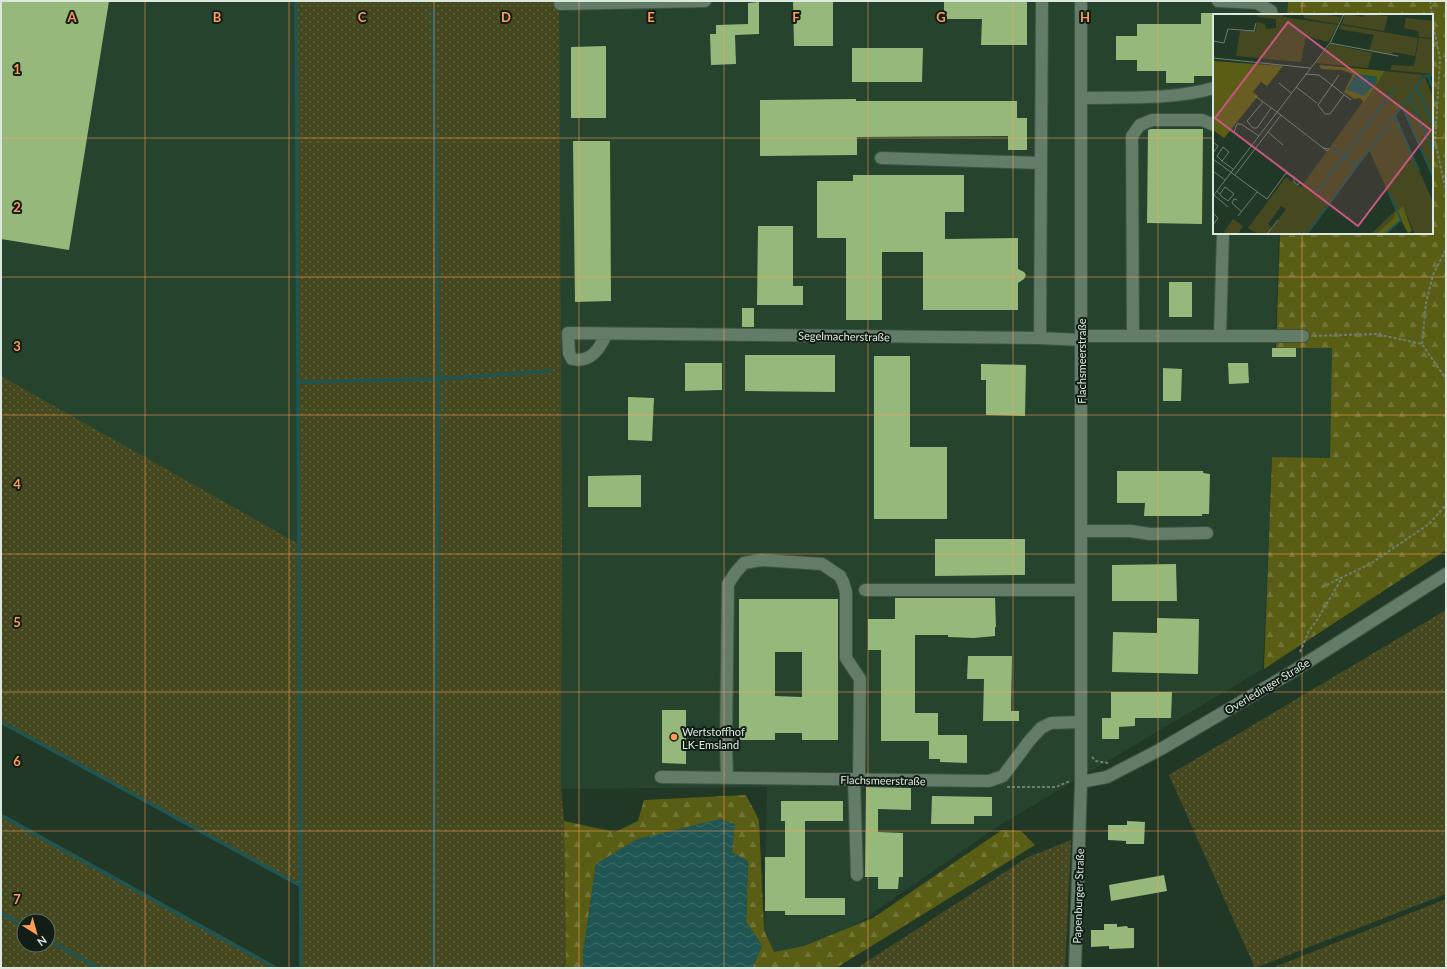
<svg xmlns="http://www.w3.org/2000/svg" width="1447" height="969" font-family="Lato,sans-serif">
	<defs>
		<pattern id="grass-dots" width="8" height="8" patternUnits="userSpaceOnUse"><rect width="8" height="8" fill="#46491f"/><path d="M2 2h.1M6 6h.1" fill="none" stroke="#60633f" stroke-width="1.8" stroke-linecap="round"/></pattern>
		<pattern id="forest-firs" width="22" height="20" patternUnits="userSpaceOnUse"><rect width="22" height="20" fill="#5a5e14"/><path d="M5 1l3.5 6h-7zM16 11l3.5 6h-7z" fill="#717536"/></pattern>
		<pattern id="water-waves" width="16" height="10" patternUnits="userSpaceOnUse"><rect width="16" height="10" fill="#1f5552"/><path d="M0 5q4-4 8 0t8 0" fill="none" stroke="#3f6d6a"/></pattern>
	</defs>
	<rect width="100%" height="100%" fill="#213827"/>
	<path fill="#25432d" d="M1 1H297L299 544 1 378Z
		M558 1H1287V15H1214V233H1279L1275 348H1332L1330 458 1272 457 1263 669 1000 825 793 968H763L767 787 561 789 562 543Z"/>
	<path fill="url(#grass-dots)" fill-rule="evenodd" d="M297 1H559L562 543 561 789 564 821 566 968H301V886L1 720V376L299 544Z
		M1446 610V894L1255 968 1169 775Z
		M1 815 276 968H1ZM24 921H48V945H24Z
		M1071 840 1065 968H857L1028 857Z
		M1446 899V968H1272Z"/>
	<path fill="url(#forest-firs)" d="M1288 1H1446V550L1264 669 1272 457 1330 458 1332 348H1276L1280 233H1432V15H1287Z
		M746 795 759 820 764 930 774 952 804 946 873 918 1002 830 1021 831 1035 845 836 968H752L762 946 746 922 748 862 596 864 583 954V968H566L564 821 615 832 638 821 644 800Z"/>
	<path fill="url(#water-waves)" d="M720 819 735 824 732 852 748 861 746 922 762 946 752 968H583V954L596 864 637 839Z"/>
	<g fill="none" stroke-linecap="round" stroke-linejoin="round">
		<path stroke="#1f5552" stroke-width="3.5" d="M296 1 298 382 439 379 551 371
			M433 10 439 379 433 968
			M298 382 301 968
			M1 722 301 886
			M1 815 276 968
			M1 913 24 926
			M48 940 99 968"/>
	</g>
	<path fill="#96b97b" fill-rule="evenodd" d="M1 1H109L69 250 1 239Z
		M793 1H833V46H794Z
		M944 1H1027V45H981L982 19H944Z
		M759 2V34L735 35 736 64 711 65 710 34H716V25L748 24V3Z
		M1201 13H1214V76H1194V83H1166V71H1137V60H1116V36H1137V24H1201Z
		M606 46V118H571V47Z
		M852 48H923L922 82H852Z
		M856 99V101H1017V118H1027V150H1008V136L857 137V155L760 156V100Z
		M1151 129H1203L1202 224 1147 223 1148 130Z
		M573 141H610L611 301 575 302Z
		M853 175H964V212H945V239L1018 238V269L1024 272 1026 275 1024 279 1018 283V310H923V252H882V320H846V238H817V181H853Z
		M758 226H793V286H803V305H757Z
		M1169 282H1192V317H1169Z
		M742 308H754V327H742Z
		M1272 348H1296V357H1272Z
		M745 355H835V392L745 391Z
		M874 356H910V447H947V519H874Z
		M685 363H722V390L685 391Z
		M1228 363H1248L1249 383 1229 384Z
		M981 364 1026 365 1025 416 986 415V380H981Z
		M1163 368 1182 369 1181 401H1163Z
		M628 397 654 398 652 441 628 440Z
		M1117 471H1203V473L1210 474 1209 514H1202V516H1144L1145 503H1117Z
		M641 475V507H588V476Z
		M935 539H1025V575L935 576Z
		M1176 564 1177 601H1112V565Z
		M895 598H995L996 627H995V636L974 638 948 637V635H915V713H938V735H967V763L940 762V759H929V741H881V650H868V619H895Z
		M739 599H838V740H802V733H775V740H739ZM775 652H802V697L775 696Z
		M1157 618 1199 619 1198 674 1112 672 1113 632 1157 633Z
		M968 656H1012L1011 711H1019V721H983L984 679H967Z
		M1111 692H1172L1171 718H1135V726L1119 727V739H1102V718H1111Z
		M662 710H686V764L662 763Z
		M866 787 911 788V810L878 809V832L903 833V877H899L898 889H878V877H865Z
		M932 796 992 797V816H974V824H931Z
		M781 801H843V821H805V898H845V915H785V911H765V857H785V821H781Z
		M1127 821 1145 822 1144 844H1126V841L1108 840V825H1127Z
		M1164 875 1167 891 1111 901 1109 885Z
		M1104 924H1117V927L1127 926 1128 928H1134V948L1109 949V946L1091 947V930H1104Z"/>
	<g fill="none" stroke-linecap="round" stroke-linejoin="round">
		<defs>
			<path id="minor" d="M1218 1 1257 3 1271 11 1272 15
				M560 4 705 1
				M1081 98C1125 97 1172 100 1214 88
				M881 158 1041 163
				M606 334C600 349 591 363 572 359L569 353 568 333 1040 338 1082 340
				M1081 336H1303
				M1133 336 1132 136 1140 125 1152 120H1202L1214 125
				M1220 336 1223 233
				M1040 338 1042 1
				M1081 531H1130L1150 534 1207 533
				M865 590H1080
				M661 777 989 781 1003 776 1030 740 1041 728 1051 723 1080 722
				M727 778 726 742 728 584 736 572 744 563 761 560 822 564 840 576 843 582 846 592V658L860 679 859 780
				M854 779 857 875
				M1081 782 1107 777 1161 749 1292 672 1446 574
				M1075 968 1081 782V1"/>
		</defs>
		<use href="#minor" stroke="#3f5345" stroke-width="14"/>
		<path stroke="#6c8071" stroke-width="2" stroke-dasharray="3 2" stroke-linecap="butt" d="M1430 1 1432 15
			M1432 17 1440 59 1435 142 1446 190
			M1314 336 1376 334 1422 344 1446 379
			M1422 344 1426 303 1433 275 1446 249
			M1322 587 1370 564 1429 524 1446 505
			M1300 652 1309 631 1317 620 1342 578
			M1092 757 1096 761 1108 763
			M1007 787H1056L1070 781"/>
		<use href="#minor" stroke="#627c68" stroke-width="12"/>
	</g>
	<path fill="none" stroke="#fe9c58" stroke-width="1" stroke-opacity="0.55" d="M145 1V968M289 1V968M434 1V968M579 1V968M724 1V968M868 1V968M1013 1V968M1158 1V968M1302 1V15M1 138H1214M1432 138H1446M1302 233V968M1 277H1446M1 415H1446M1 554H1446M1 692H1446M1 831H1446"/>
	<circle fill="#fe9c58" stroke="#121d15" stroke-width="1.5" cx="674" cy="737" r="4"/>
	<g text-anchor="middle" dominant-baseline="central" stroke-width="4" stroke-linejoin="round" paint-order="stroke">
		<g font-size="11" fill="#dae8dd" stroke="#121d15">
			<text transform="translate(844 336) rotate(1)">Segelmacherstraße</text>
			<text transform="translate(1081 361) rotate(-90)">Flachsmeerstraße</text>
			<text transform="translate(1267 686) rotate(-31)">Overledinger Straße</text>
			<text transform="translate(883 780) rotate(1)">Flachsmeerstraße</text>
			<text transform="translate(1078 896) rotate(-88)">Papenburger Straße</text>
		</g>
		<g font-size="11" fill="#dae8dd" stroke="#121d15" text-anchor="start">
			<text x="682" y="731">Wertstoffhof<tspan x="682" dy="13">LK-Emsland</tspan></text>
		</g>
	</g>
	<g transform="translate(1213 14)">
		<rect width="220" height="220" fill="#213827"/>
		<path d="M44 0H70V3L125 11 115 28 72 16 93 22 88 48 23 42 27 17H43L44 8 52 10 53 15 63 14V5L44 3ZM92 0H109L128 3 125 10 91 4ZM132 0 150 3 151 0 175 2 171 17 129 10ZM193 4 220 7V24L206 23 205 17 191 14ZM128 11 205 24 202 42 180 38 179 41 156 37 161 21 126 15ZM206 24 220 25V60L177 56 179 51 201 52ZM118 30 159 39 155 54 102 49ZM172 57 211 61 199 78 212 63 220 83V162L189 93 182 102 220 188V220H202L190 192 182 198 181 204 163 220H158L183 196 156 136 93 220H45L35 214 73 163 88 173ZM68 192 73 195 59 214 55 210Z" fill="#46491f" fill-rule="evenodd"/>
		<path d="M0 47 70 52 54 72 48 68 40 78 45 82 11 124 0 116ZM106 51 172 57 151 89 147 84 141 85 131 78 140 60 128 56 108 55ZM143 60 164 63V67L159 74 134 76ZM190 192 199 217 195 219 188 206 172 220H163L181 204 182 198Z" fill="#5a5e14" fill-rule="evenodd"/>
		<path d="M20 205 30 212 25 220H14L11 218Z" fill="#46491f"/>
		<path d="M143 60 164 63V67L151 82 134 76Z" fill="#1f5552"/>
		<path fill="none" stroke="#1f5552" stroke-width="2" d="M215 62 220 74M204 73 220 111M196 82 220 136M189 92 220 162M182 102 206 157M144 152 212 62 220 61M103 179 182 74M94 220 144 152 119 134M172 220 188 206 176 179"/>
		<path fill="none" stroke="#6b7e70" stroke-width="1" d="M0 27 11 29 15 15 41 17 43 9M117 29 185 42M0 44 97 54M92 60 106 61 138 86M66 69 78 79M119 71 105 91 112 100H117L131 81M119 71 126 61M83 73 104 89M42 82 64 98M50 88 34 107 40 114H44L58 94M64 98 114 137 116 135 110 134M55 118 70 131M0 128 5 132 0 139M38 132 21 118 24 110H28L46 122M0 145 54 185 73 159 90 170M9 147 16 138 10 133 4 142 9 147 20 155M0 157 12 166M22 161 68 101M81 163V168L85 171 87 167M4 177 8 182 15 187 21 180 12 173 7 180M1 181 15 193M0 182 117 29 131 0M24 186 21 185 19 189 29 198M0 199 5 204 0 211M25 202 44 178M54 220 65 206"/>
		<path fill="#c95682" fill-opacity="0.15" stroke="#c95682" stroke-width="2" d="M75 8 218 116 145 212 2 104Z"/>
		<rect width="220" height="220" fill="none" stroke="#dae8dd" stroke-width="2"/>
	</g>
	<g font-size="13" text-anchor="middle" font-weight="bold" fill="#fe9c58" stroke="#121d15" stroke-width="4" stroke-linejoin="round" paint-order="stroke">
		<text x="72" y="22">A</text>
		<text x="217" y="22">B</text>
		<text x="362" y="22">C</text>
		<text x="506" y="22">D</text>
		<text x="651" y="22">E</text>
		<text x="796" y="22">F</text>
		<text x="941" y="22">G</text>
		<text x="1085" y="22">H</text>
		<text x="17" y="74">1</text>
		<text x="17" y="212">2</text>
		<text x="17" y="351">3</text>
		<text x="17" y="489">4</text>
		<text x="17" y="627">5</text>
		<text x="17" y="766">6</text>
		<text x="17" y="904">7</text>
	</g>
	<rect width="1447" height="969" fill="none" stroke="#dae8dd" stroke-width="4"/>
	<g transform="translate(36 933) rotate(143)"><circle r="19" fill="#121d15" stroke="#626e65"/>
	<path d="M0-3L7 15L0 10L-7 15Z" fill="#fe9c58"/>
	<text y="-6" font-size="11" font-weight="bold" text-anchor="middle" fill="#dae8dd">N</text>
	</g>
</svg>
